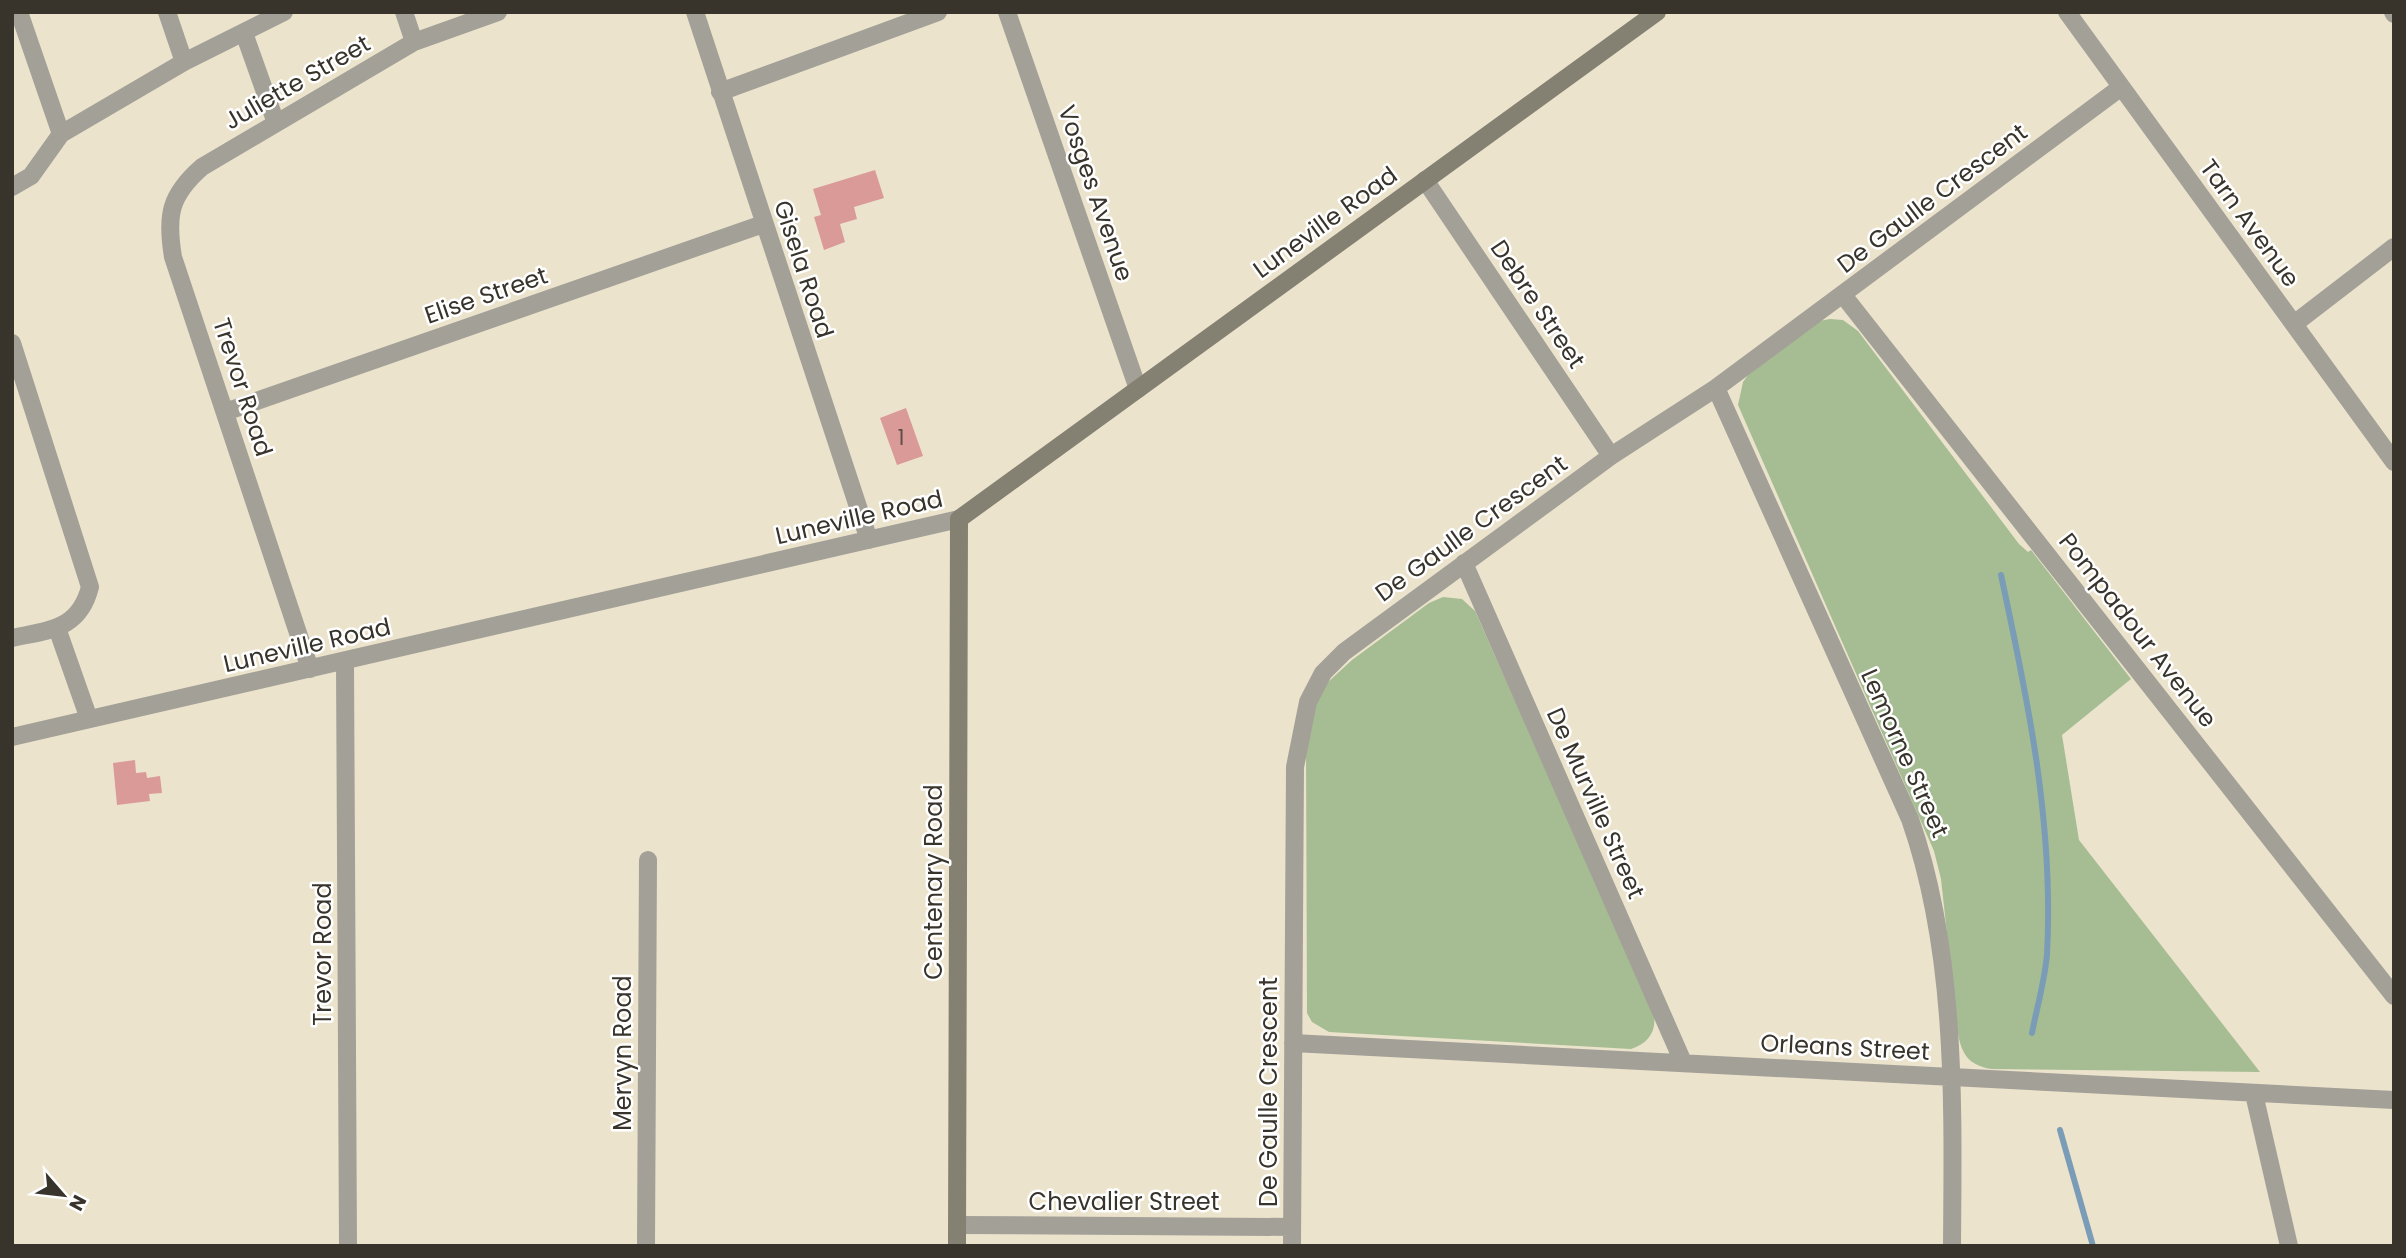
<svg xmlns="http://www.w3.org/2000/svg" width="2406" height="1258" font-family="Poppins,sans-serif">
	<rect width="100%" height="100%" fill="#ece3cd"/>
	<path fill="#a6bd93" d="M1830 319 1843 320 1858 331 2019 544 2028 552 2031 550 2131 679 2062 735 2079 840 2260 1072 1991 1069C1969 1065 1962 1055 1958 1034L1941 879 1934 851 1738 405 1743 382 1748 375 1819 321Z
		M1443 597 1462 599 1475 611 1653 1011C1658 1030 1649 1043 1631 1049L1329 1032 1312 1022 1307 1013 1306 745 1311 715 1327 683 1352 660 1429 603Z"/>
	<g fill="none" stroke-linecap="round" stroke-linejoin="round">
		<path stroke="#7a9cb6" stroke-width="6" d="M2001 575C2028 700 2054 825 2047 954 2045 980 2037 1007 2032 1033
			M2060 1130 2093 1246"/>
	</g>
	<path fill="#da9a98" d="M875 170 884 198 854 207 857 219 840 224 845 242 824 250 814 217 821 215 813 189Z
		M906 408 923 456 897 465 880 418Z
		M135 760 136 773 146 772 147 778 160 776 162 793 149 794 150 801 117 805 113 763Z"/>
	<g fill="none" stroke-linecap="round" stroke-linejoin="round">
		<path stroke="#a3a097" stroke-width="18" d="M19 12 61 134
			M167 12 184 62
			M404 12 414 42
			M695 12 869 540
			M1007 12 1138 389
			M2067 12 2394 462
			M2393 12 2394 14
			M244 33 276 123
			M720 92 938 12
			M1425 180 1611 456
			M12 187 31 176 61 134 184 62 284 12
			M1843 295 2394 996
			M2294 324 2394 247
			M12 343 90 587C79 630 49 630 12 638
			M1716 388 1910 819C1957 953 1953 1105 1952 1246
			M225 412 763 224
			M1464 563 1683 1062
			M57 628 89 719
			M345 662 348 1246
			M310 669 173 257C166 215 170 195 202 167L414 42 498 12
			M12 737 959 519
			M1293 1043 2394 1100
			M2254 1094 2289 1246
			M957 1225 1292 1227
			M646 1246 648 860
			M1292 1246 1295 767 1308 702 1323 673 1344 652 1611 456 1716 388 2120 88"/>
		<path stroke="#848072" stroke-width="18" d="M957 1246 959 519 1657 12"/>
	</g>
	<g text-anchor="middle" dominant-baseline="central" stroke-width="5" stroke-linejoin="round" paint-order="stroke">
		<g font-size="21" fill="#604e47">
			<text x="901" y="437">1</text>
		</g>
		<g font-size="24" fill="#38342c" stroke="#fff">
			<text transform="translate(297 82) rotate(-30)">Juliette Street</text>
			<text transform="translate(1096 193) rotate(71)">Vosges Avenue</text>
			<text transform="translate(1932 198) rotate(-37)">De Gaulle Crescent</text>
			<text transform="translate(1325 222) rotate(-36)">Luneville Road</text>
			<text transform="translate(2250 223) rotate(54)">Tarn Avenue</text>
			<text transform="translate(804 269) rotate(72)">Gisela Road</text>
			<text transform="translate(486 295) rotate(-19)">Elise Street</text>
			<text transform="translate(1538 304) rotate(56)">Debre Street</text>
			<text transform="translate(243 387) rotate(72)">Trevor Road</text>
			<text transform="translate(859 517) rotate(-13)">Luneville Road</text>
			<text transform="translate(1471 528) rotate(-36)">De Gaulle Crescent</text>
			<text transform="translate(2138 630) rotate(52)">Pompadour Avenue</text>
			<text transform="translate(307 645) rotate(-13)">Luneville Road</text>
			<text transform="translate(1905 753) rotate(66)">Lemorne Street</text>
			<text transform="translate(1596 803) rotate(66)">De Murville Street</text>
			<text transform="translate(933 882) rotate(-90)">Centenary Road</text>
			<text transform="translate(322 954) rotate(-90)">Trevor Road</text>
			<text transform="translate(1845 1047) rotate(3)">Orleans Street</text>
			<text transform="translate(622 1053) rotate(-90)">Mervyn Road</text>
			<text transform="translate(1268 1092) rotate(-90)">De Gaulle Crescent</text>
			<text x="1124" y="1201">Chevalier Street</text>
		</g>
	</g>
	<rect width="2406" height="1258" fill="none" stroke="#38342c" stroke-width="28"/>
	<g transform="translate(63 1195) rotate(118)" stroke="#ffffff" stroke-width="5" paint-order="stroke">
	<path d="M0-5L12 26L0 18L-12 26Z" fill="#38342c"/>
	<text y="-10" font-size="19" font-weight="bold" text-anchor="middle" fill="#38342c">N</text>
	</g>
</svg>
